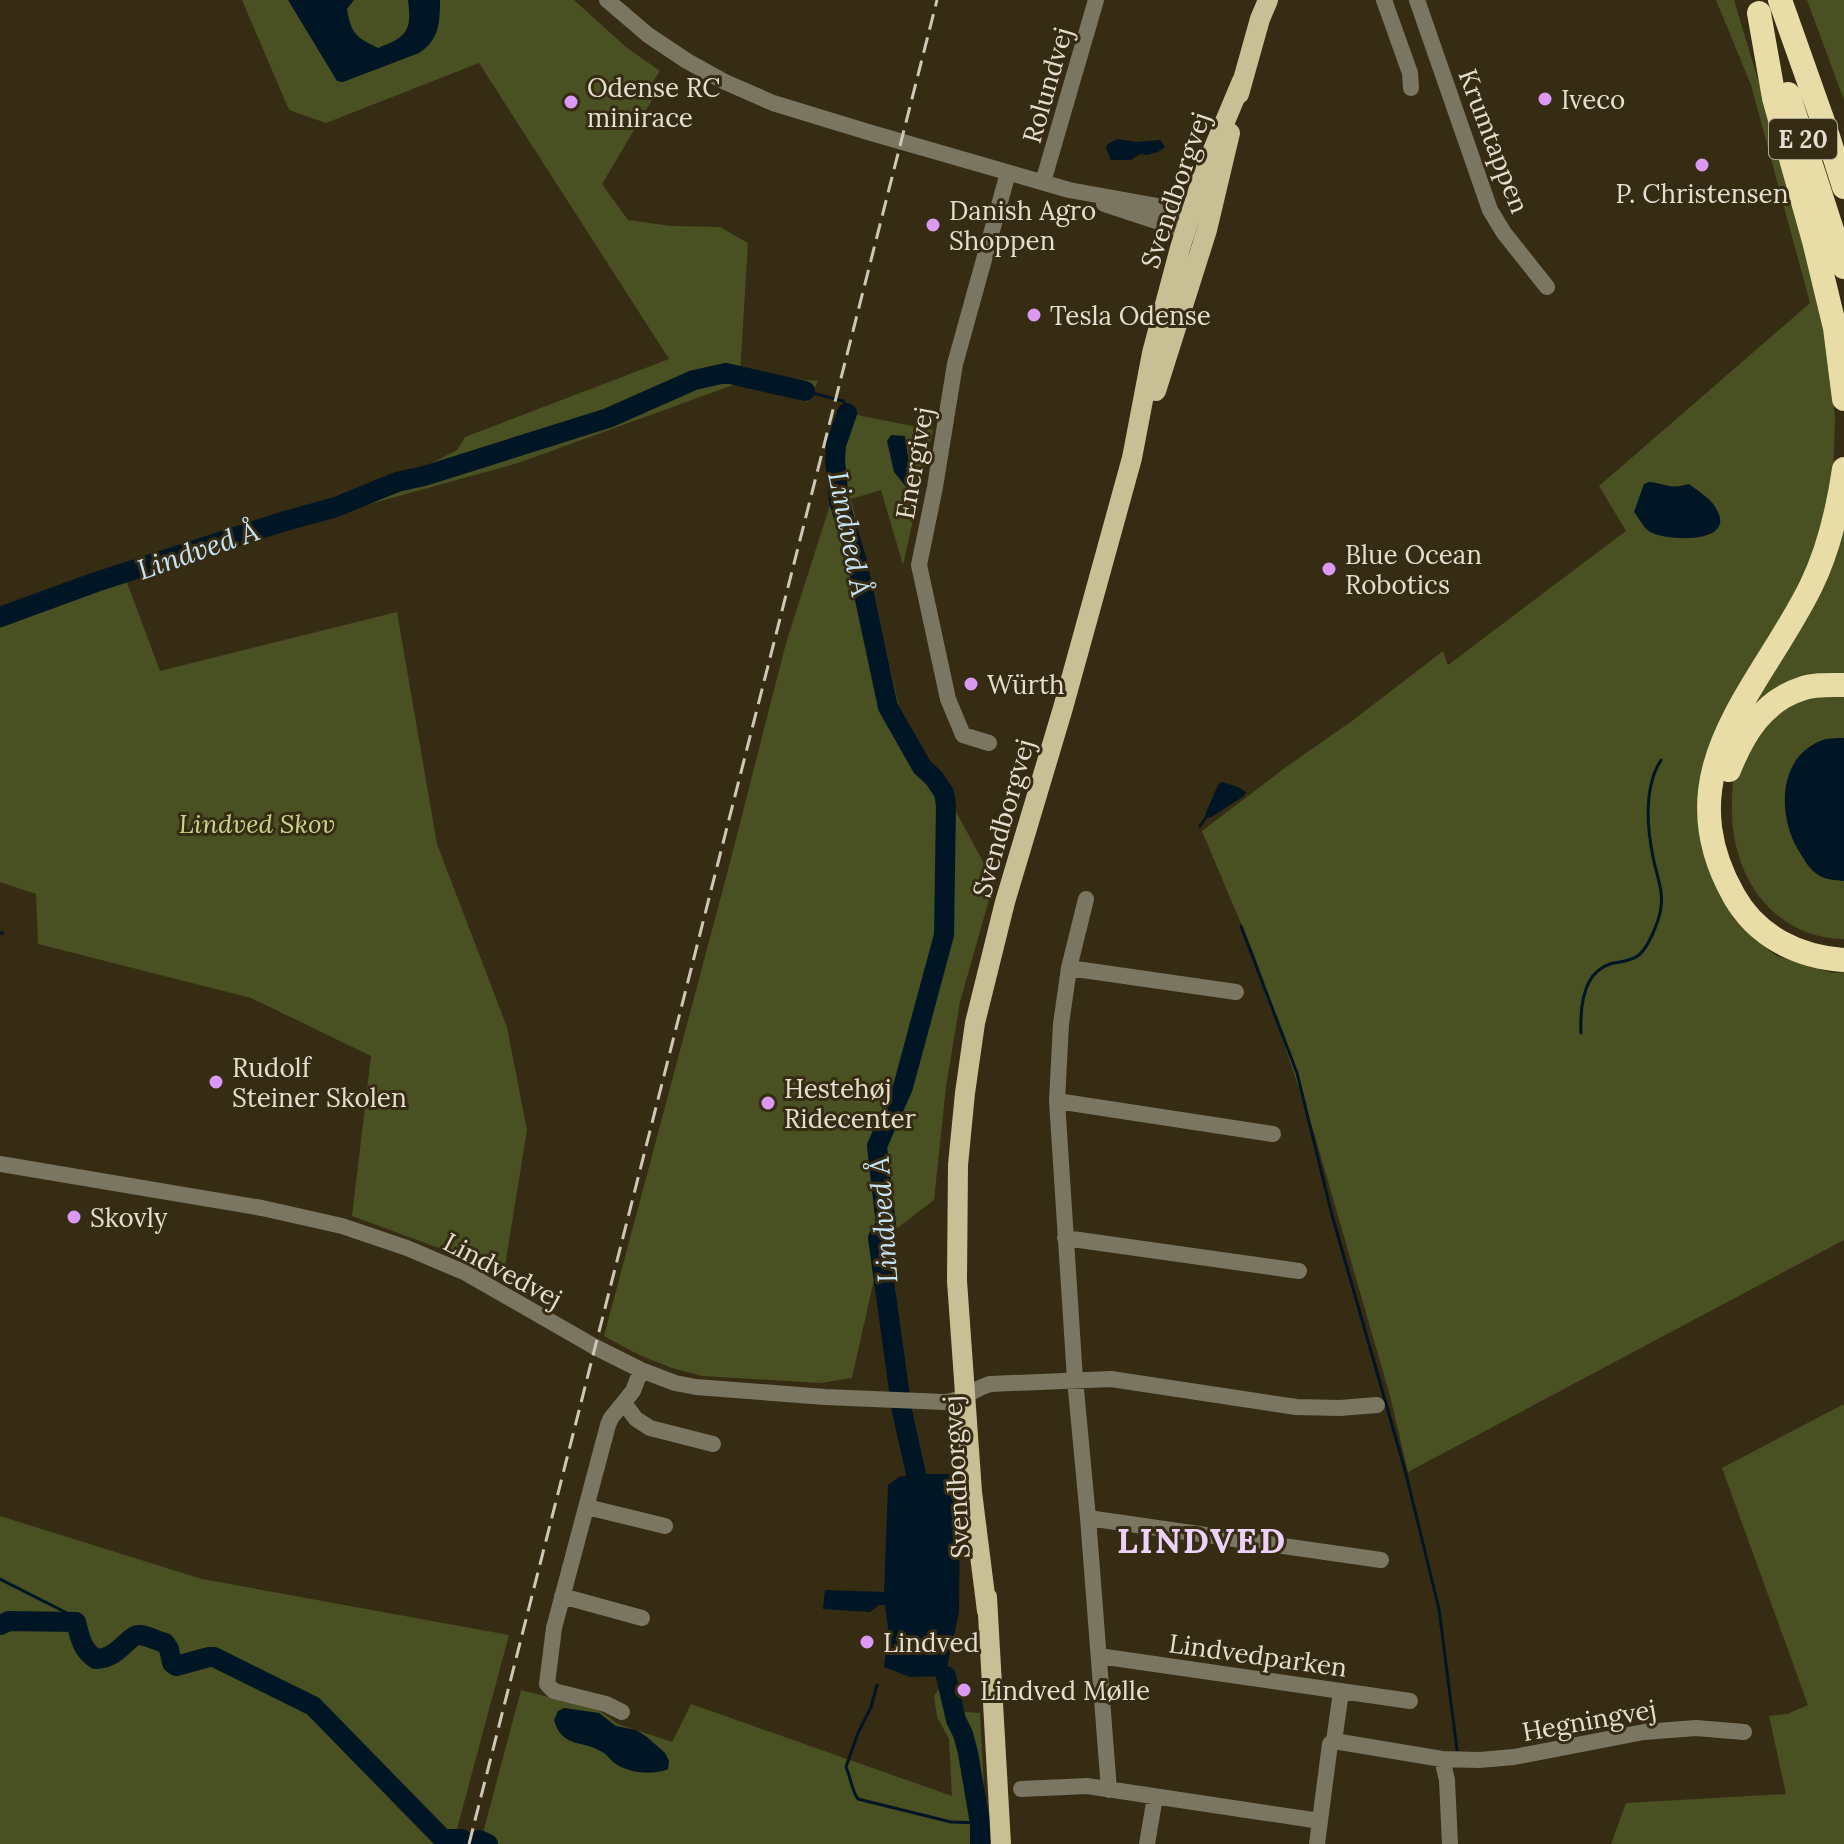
<svg xmlns="http://www.w3.org/2000/svg" width="1844" height="1844" font-family="Lora,serif">
	<rect width="100%" height="100%" fill="#362b13"/>
	<path fill="#495022" fill-rule="evenodd" d="M242 0H574L626 47 660 71 650 86 658 90 602 184 628 220 671 226 720 227 748 243 740 374 818 381 808 402 736 384 518 463 370 504 368 496 457 450 465 437 669 359 479 63 326 123 289 110Z
		M1716 0H1734L1785 170 1830 359 1835 418 1833 480 1820 541 1802 585 1744 680 1706 859 1718 891 1734 919 1754 939 1777 956 1832 973 1844 972V1240L1408 1472 1390 1396 1315 1136 1255 957 1202 831 1286 767 1352 721 1443 651 1448 665 1626 531 1599 486 1810 303 1751 85ZM1649 482C1668 484 1668 490 1689 484L1645 528 1638 517 1644 485Z
		M1807 0H1844V100Z
		M847 413 933 430 903 565 881 490 851 499 899 706 994 882 960 1002 946 1087 934 1200 883 1239 852 1378 820 1383 702 1376 672 1368 639 1355 604 1336 728 870 786 643 837 483C834 453 837 441 847 413Z
		M1844 509V679L1743 711Z
		M126 580 160 671 397 612 437 844 507 1027 527 1130 504 1272 352 1216 371 1056 251 998 38 944 36 894 0 882V628Z
		M1844 693V939C1771 938 1730 873 1732 805 1732 794 1732 779 1736 768 1741 758 1751 747 1757 738 1769 720 1779 704 1801 697 1814 694 1831 695 1844 693Z
		M1844 1404V1844H1611L1626 1803 1786 1794 1769 1716 1787 1714 1808 1705 1722 1468Z
		M0 1516 202 1579 509 1635 453 1844H0Z
		M940 1687 947 1689 951 1711 980 1713 987 1844H480L521 1690 599 1710 618 1724 672 1742 691 1704 952 1796 949 1739 937 1717 934 1696Z"/>
	<path fill="#001624" d="M288 0H354L347 9C351 34 356 37 378 48 407 37 412 31 408 0H440C440 23 439 40 419 53L343 82 337 81Z
		M1118 139 1136 142 1160 140 1165 147 1158 152 1147 155 1140 154 1131 160H1111L1106 148 1107 144Z
		M891 435 905 436 909 463 907 488 894 472 887 441Z
		M1649 482C1668 484 1668 490 1689 484 1698 491 1712 499 1717 510 1736 545 1666 541 1650 532 1643 527 1640 519 1634 512L1644 484Z
		M1844 738V881C1836 880 1827 880 1820 876 1809 870 1804 859 1797 848 1778 813 1778 759 1820 741 1827 738 1836 738 1844 738Z
		M1222 782 1238 787 1246 792 1244 796 1210 818 1205 815 1218 785Z
		M916 1474H950L960 1487 959 1613 948 1662 946 1676 910 1677 884 1667 888 1628 885 1605H879L870 1612 823 1609 825 1590 884 1592 888 1485 899 1477Z
		M564 1708 599 1713 616 1726 636 1730 647 1737 665 1753 669 1761 668 1769C651 1776 628 1773 613 1762 610 1759 607 1755 604 1753 583 1739 562 1749 554 1720L558 1711Z"/>
	<g fill="none" stroke-linecap="round" stroke-linejoin="round">
		<path stroke="#001624" stroke-width="3" d="M805 391 843 401 848 408 847 413
			M1200 826 1207 816
			M1241 926 1297 1073 1332 1215 1405 1470 1439 1609 1457 1750
			M0 933H3
			M1581 1033C1580 1009 1582 973 1610 964 1620 961 1630 962 1639 955 1648 947 1653 934 1657 923 1667 896 1658 882 1653 857 1647 827 1644 787 1661 760
			M0 1579 69 1614 76 1622
			M877 1685 871 1707 858 1733 846 1767C851 1778 851 1789 858 1799L951 1822 980 1823"/>
		<path stroke="#001624" stroke-width="20" d="M847 413 836 445 835 460 839 501 857 562 888 707 922 767 934 778 944 793 946 805 944 935 903 1087 877 1146 886 1225 878 1238 902 1411 916 1474
			M0 617 96 582 285 521 336 507 397 482 424 476 608 418 694 380 726 373 805 391
			M0 1625 9 1621 76 1622C80 1638 82 1650 96 1659 119 1659 128 1634 140 1635 148 1636 157 1641 165 1643L169 1649 172 1663 176 1666 209 1657H214L313 1706 443 1839H462
			M946 1676 956 1720 963 1734 968 1753 980 1823V1844
			M479 1840 488 1844"/>
		<path stroke="#7a7661" stroke-width="16" d="M607 0 648 35 687 61 725 82 773 103 868 132 1069 190 1191 212
			M1384 0 1410 73 1411 88
			M1417 0 1490 210 1504 233 1547 287
			M1043 182 1096 0
			M1104 204 1186 231H1197
			M989 743 963 735 948 699 919 565 935 487 955 364 1008 173
			M1086 899 1069 968 1061 1024 1057 1101 1075 1379 1088 1518 1109 1790
			M1069 968 1236 992
			M1057 1101 1273 1134
			M0 1164 262 1208 342 1226 407 1248 466 1273 595 1347 641 1370 675 1383 696 1387 825 1397 944 1402C962 1401 973 1389 990 1384L1111 1379 1296 1407 1340 1408 1377 1405
			M1065 1238 1299 1271
			M624 1403 636 1419 650 1428 713 1444
			M587 1507 665 1526
			M1088 1518 1381 1560
			M562 1596 642 1618
			M1099 1656 1410 1701
			M1341 1692 1334 1741 1442 1759 1479 1760 1514 1757 1644 1732 1696 1728 1744 1732
			M622 1712 606 1704 554 1691 547 1684 554 1628 608 1425 611 1418 633 1391 641 1370
			M1442 1759 1447 1780 1450 1844
			M1021 1789 1087 1786 1320 1821
			M1147 1844 1155 1797
			M1317 1844 1330 1744 1334 1741"/>
		<path stroke="#c9bf94" stroke-width="20" d="M1239 94 1260 19 1268 0
			M1156 391 1207 230 1230 133
			M987 1597 1001 1844
			M987 1611 972 1492 957 1281 958 1165 965 1093 975 1023 1005 902 1063 708 1132 458 1152 353 1180 248 1205 169 1242 81"/>
		<path stroke="#e8dca7" stroke-width="24" d="M1780 0 1825 127 1844 187
			M1759 13 1774 98 1814 241 1835 328 1844 399
			M1788 94 1844 267
			M1844 469C1838 510 1829 549 1811 586 1760 690 1663 771 1734 896 1757 937 1799 957 1844 960
			M1729 770C1743 735 1763 701 1801 689 1814 684 1830 685 1844 685"/>
		<path stroke="#cec6b7" stroke-width="3" stroke-dasharray="16 8" stroke-linecap="butt" d="M469 1844 937 0"/>
	</g>
	<g fill="#dc99f4" stroke="#362b13" stroke-width="3">
		<circle cx="1545" cy="99" r="8"/>
		<circle cx="571" cy="102" r="8"/>
		<circle cx="1702" cy="165" r="8"/>
		<circle cx="933" cy="225" r="8"/>
		<circle cx="1034" cy="315" r="8"/>
		<circle cx="1329" cy="569" r="8"/>
		<circle cx="971" cy="684" r="8"/>
		<circle cx="216" cy="1082" r="8"/>
		<circle cx="768" cy="1103" r="8"/>
		<circle cx="74" cy="1217" r="8"/>
		<circle cx="867" cy="1642" r="8"/>
		<circle cx="964" cy="1690" r="8"/>
	</g>
	<g text-anchor="middle" dominant-baseline="central" stroke-width="6" stroke-linejoin="round" paint-order="stroke">
		<rect fill="#362b13" stroke="#b0a897" stroke-width="2" x="1769" y="119" width="68" height="40" rx="6"/>
		<g font-size="24" font-weight="bold" fill="#e5ddcf">
			<text x="1803" y="139">E 20</text>
		</g>
		<g font-size="26" fill="#e5ddcf" stroke="#362b13">
			<text transform="translate(1047 85) rotate(-74)">Rolundvej</text>
			<text transform="translate(1494 141) rotate(69)">Krumtappen</text>
			<text transform="translate(1175 190) rotate(-71)">Svendborgvej</text>
			<text transform="translate(914 463) rotate(-80)">Energivej</text>
			<text transform="translate(1003 818) rotate(-74)">Svendborgvej</text>
			<text transform="translate(503 1270) rotate(28)">Lindvedvej</text>
			<text transform="translate(956 1477) rotate(-93)">Svendborgvej</text>
			<text transform="translate(1258 1655) rotate(8)">Lindvedparken</text>
			<text transform="translate(1589 1720) rotate(-10)">Hegningvej</text>
		</g>
		<g font-size="26" fill="#e5ddcf" stroke="#362b13" text-anchor="start">
			<text x="587" y="87">Odense RC<tspan x="587" dy="30">minirace</tspan></text>
			<text x="1561" y="99">Iveco</text>
			<text x="1702" y="193" text-anchor="middle">P. Christensen</text>
			<text x="949" y="210">Danish Agro<tspan x="949" dy="30">Shoppen</tspan></text>
			<text x="1050" y="315">Tesla Odense</text>
			<text x="1345" y="554">Blue Ocean<tspan x="1345" dy="30">Robotics</tspan></text>
			<text x="987" y="684">Würth</text>
			<text x="232" y="1067">Rudolf<tspan x="232" dy="30">Steiner Skolen</tspan></text>
			<text x="784" y="1088">Hestehøj<tspan x="784" dy="30">Ridecenter</tspan></text>
			<text x="90" y="1217">Skovly</text>
			<text x="883" y="1642">Lindved</text>
			<text x="980" y="1690">Lindved Mølle</text>
		</g>
		<g font-size="26" font-style="italic" fill="#c8d589" stroke="#362b13">
			<text x="257" y="823">Lindved Skov</text>
		</g>
		<g font-size="28" font-style="italic" fill="#c7e4f7" stroke="#362b13">
			<text transform="translate(850 534) rotate(79)">Lindved Å</text>
			<text transform="translate(198 550) rotate(-19)">Lindved Å</text>
			<text transform="translate(883 1220) rotate(-94)">Lindved Å</text>
		</g>
		<g font-size="34" font-weight="bold" letter-spacing="2" fill="#eed1f8" stroke="#362b13">
			<text x="1202" y="1540">LINDVED</text>
		</g>
	</g>
</svg>
